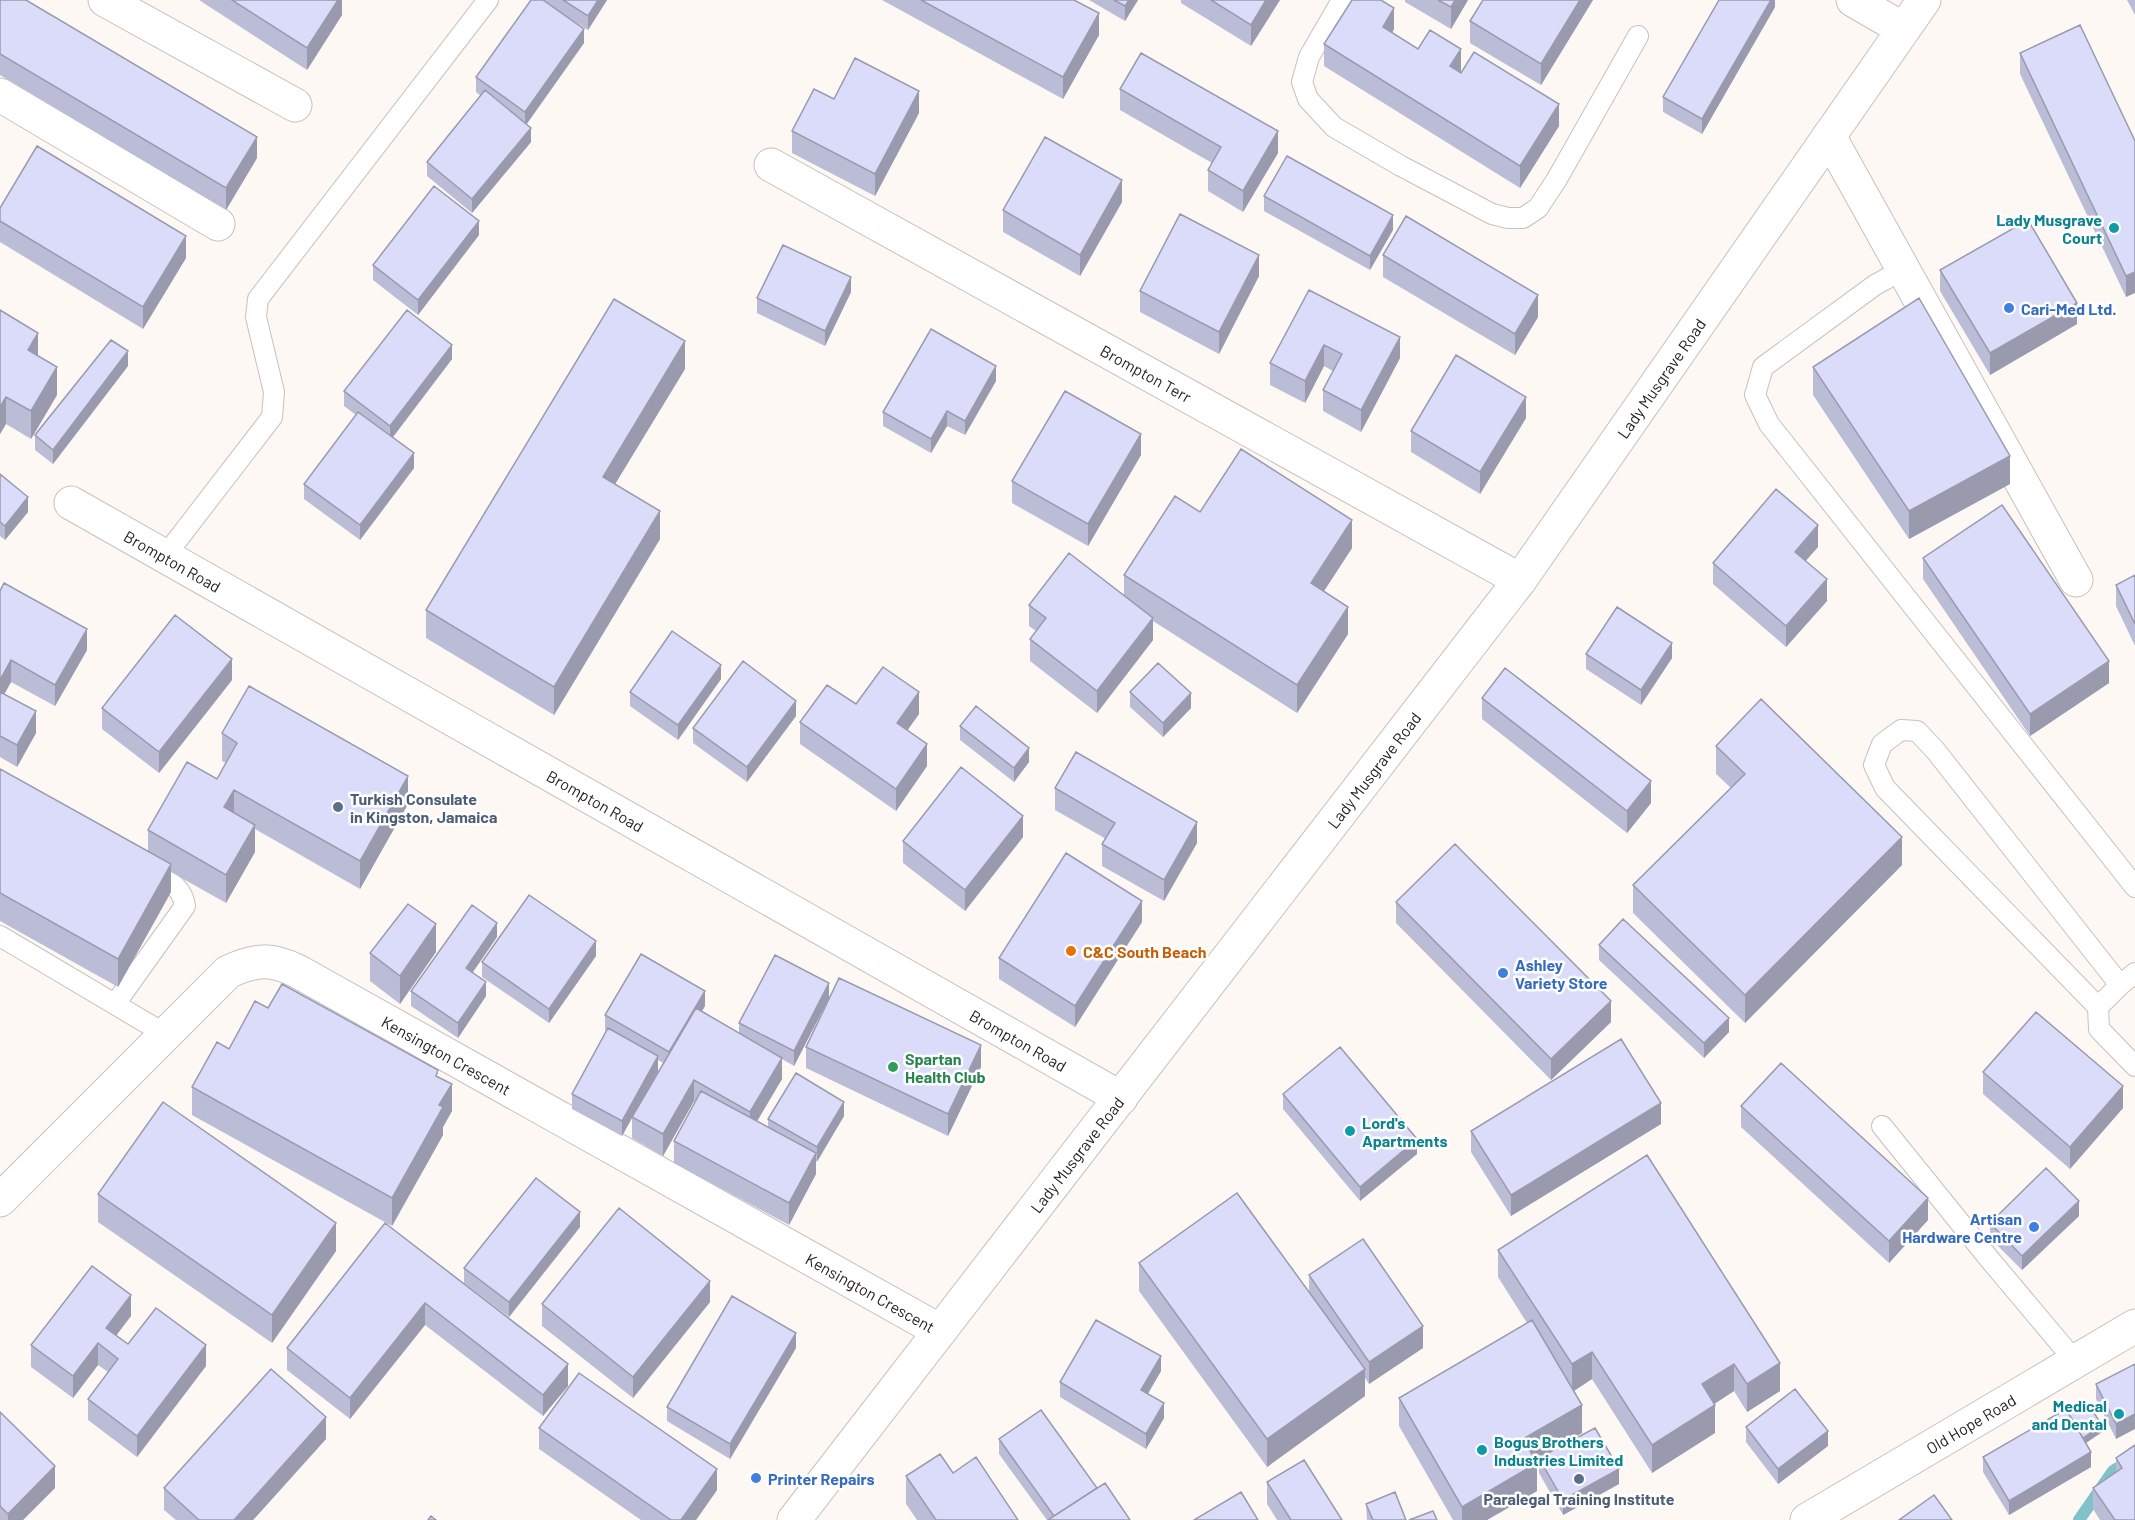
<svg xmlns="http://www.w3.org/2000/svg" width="2135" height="1520" font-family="Barlow,sans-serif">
	<rect width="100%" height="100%" fill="#fef8f5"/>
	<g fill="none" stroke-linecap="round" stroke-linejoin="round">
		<path stroke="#80c2c7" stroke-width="12" d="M2079 1520 2113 1471 2135 1457"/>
		<defs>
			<path id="lane" d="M1342 0 1309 57 1302 82 1308 99 1334 127 1401 166 1492 214 1508 218H1523L1538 208 1557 179 1638 36
				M1904 269 1875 285 1763 367 1755 395 1769 424 2135 887
				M165 556 272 417 274 392 256 317 258 299 488 0
				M0 936 165 1034
				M2135 973 2120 985 2098 1007 2099 1029 2135 1066
				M115 1004 185 906C182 885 166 880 149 870
				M2098 1007 1885 788 1874 765 1882 744 1901 730 1917 731 1935 750 2120 985
				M1882 1126 1991 1261 2075 1361"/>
			<g id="street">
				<path d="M105 0 295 105"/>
				<path d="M1853 0 1903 29"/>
				<path d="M0 95 218 224"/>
				<path d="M1829 136 2076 580"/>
				<path id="s1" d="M771 165 1520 580"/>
				<path id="s2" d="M71 503 1121 1098"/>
				<path id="s3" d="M0 1200 228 972C256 959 271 958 299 972L940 1331"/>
			</g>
			<g id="primary">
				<path id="s4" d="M794 1520 1520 580 1924 0"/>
				<path id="s5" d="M1807 1520 2135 1326"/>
			</g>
		</defs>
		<use href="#lane" stroke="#c8c0be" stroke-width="22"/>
		<use href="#street" stroke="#c8c0be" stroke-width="35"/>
		<use href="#primary" stroke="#c8c0be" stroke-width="35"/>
		<use href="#lane" stroke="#fff" stroke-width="20"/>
		<use href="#street" stroke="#fff" stroke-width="33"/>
		<use href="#primary" stroke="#fff" stroke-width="33"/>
	</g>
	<path fill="#bbbdd6" d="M0 0 257 158 226 210 0 75Z
		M199 0H342V15L307 70Z
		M531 0H607L588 30 569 18 584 43 527 124 531 142 472 213 427 176V162L481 96 476 92V77Z
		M882 0H1074L1099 35 1063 99Z
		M1089 0H1138L1125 21Z
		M1181 0H1280L1251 46 1181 3Z
		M1405 0H1468L1451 29 1405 2Z
		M1483 0H1593L1541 85 1470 43V21Z
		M1775 0V7L1702 134 1663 112V97Z
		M2127 0H2135V15Z
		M1394 29 1392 33 1418 49 1461 71 1460 72 1559 126 1520 188 1324 66V44Z
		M2020 53 2135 141 2126 297 2020 74Z
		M1120 89 1278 153 1243 212 1208 191V170L1212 163 1120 110Z
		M919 113 875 196 792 153V131Z
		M1264 196 1393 230 1370 270 1264 211Z
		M1122 202 1080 276 1003 232V210Z
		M0 208 186 258 143 329 0 242Z
		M479 235 418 315 373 280V265Z
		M1383 255 1538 317 1515 355 1383 277Z
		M1940 270 2077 324 1990 375 1940 291Z
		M1259 276 1219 354 1140 312V291Z
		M1309 290 1400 358 1361 432 1323 411V390L1333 371 1324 366 1305 403 1270 385V363Z
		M851 292 825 346 757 313V298Z
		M0 310 38 356 57 395 31 439 6 424 0 434Z
		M452 359 392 438 414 468 360 540 304 499V484L356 415 344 406V391Z
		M128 366 53 464 35 450V435Z
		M1813 367 2010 484 1909 539 1813 395Z
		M685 369 615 484 660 539 554 715 426 638V610Z
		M996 381 965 435 947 426 931 453 883 426V412Z
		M1526 418 1480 494 1411 452V431Z
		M1141 455 1088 546 1012 503V481Z
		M0 474 28 512 5 540 0 536Z
		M1200 512 1352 548 1324 591 1348 634 1297 713 1153 621V640L1097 713 1030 661V639L1036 631 1029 626V605L1124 596V575Z
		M1818 547 1805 561 1827 601 1786 647 1713 584V563Z
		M1923 558 2109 683 2030 736 1923 579Z
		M2135 575V646L2116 606V585Z
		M0 591 87 650 55 706 11 682 4 694 36 733 17 767 0 757Z
		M1586 654 1672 658 1641 705 1586 669Z
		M721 679 678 740 630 706V692Z
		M232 680 159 773 102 729V708Z
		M1130 692 1191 708 1163 737 1130 707Z
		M1482 698 1651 803 1627 833 1482 719Z
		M856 704 919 714 907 730 927 766 896 811 800 744V722Z
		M796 716 747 782 693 743V728Z
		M960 726 1029 762 1014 782 960 740Z
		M222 733 408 804 360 889 255 829V852L226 903 171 872V892L118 987 0 921V769L148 851V830L217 779 226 763 222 761Z
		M1716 746 1902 865 1745 1023 1633 913V885L1731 788 1716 774Z
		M1055 788 1197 843 1164 901 1102 866V844L1106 839 1055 810Z
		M1023 837 965 911 903 863V841Z
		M1396 902 1611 1022 1551 1080 1396 923Z
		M1142 922 1075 1027 999 979V958Z
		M497 937 473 972 486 996 458 1038 411 1006V991Z
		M1599 945 1729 1032 1704 1058 1599 960Z
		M436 952 400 1004 370 981V953Z
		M596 956 549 1023 482 977V962Z
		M829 998 794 1066 782 1059V1079L757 1121 768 1127V1119L844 1116 816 1162V1174L789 1225 674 1163V1141L695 1102 694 1101 663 1156 632 1138V1117L663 1063 658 1060V1071L622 1136 572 1109V1094L606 1031 605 1030V1015L705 1006 702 1011 739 1033V1023Z
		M268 1008 438 1077 452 1111 443 1127V1135L392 1226 192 1115V1087Z
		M806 1047 981 1067 948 1136 806 1068Z
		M1983 1072 2123 1108 2070 1169 1983 1094Z
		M1283 1094 1417 1154 1360 1201 1283 1109Z
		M1741 1106 1928 1220 1889 1263 1741 1127Z
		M1661 1124 1511 1216 1471 1152V1131Z
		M1647 1155 1780 1391 1747 1412 1734 1391 1714 1404 1715 1433 1652 1473 1592 1379 1574 1391 1582 1433 1535 1460 1537 1491 1487 1520H1453L1399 1426V1398L1527 1323 1498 1277V1250Z
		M98 1194 336 1251 272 1343 98 1222Z
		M2079 1216 2022 1270 1990 1238V1223Z
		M385 1223 568 1386 543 1416 425 1325 350 1419 287 1370V1348Z
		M580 1227 509 1317 464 1283V1268Z
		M1139 1263 1309 1292V1275L1423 1348 1369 1384 1365 1378V1396L1267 1467 1139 1291Z
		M710 1302 633 1398 542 1326V1304Z
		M131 1316 116 1335 128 1344 206 1366 137 1457 88 1420V1399L108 1372 98 1365 73 1398 31 1367V1345Z
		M796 1348 730 1459 667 1421V1407Z
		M2135 1364 2116 1439 2096 1399V1384Z
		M1161 1371 1148 1394 1164 1418 1146 1449 1060 1397V1382Z
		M0 1412 55 1488 23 1520H0Z
		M2068 1413 2102 1432 2086 1443 2091 1467 2009 1515 1983 1472V1457Z
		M1746 1427 1828 1446 1778 1484 1746 1442Z
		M539 1428 717 1490 696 1520H641L539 1449Z
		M326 1439 253 1520H176L164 1510V1488Z
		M999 1439 1097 1488 1130 1520H1047L999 1454Z
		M2135 1445V1520H2100L2093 1509V1488L2116 1473V1458Z
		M1539 1458 1619 1484 1563 1515 1539 1473Z
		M953 1473 1018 1520H917L906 1504V1476Z
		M1267 1482 1342 1520H1277L1267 1504Z
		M1366 1504 1406 1520H1367Z"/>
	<path fill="#999aae" d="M338 0H342V15L307 70V48Z
		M598 0H607L588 30V16Z
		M1129 0H1138L1125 21V6Z
		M1266 0H1280L1251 46V25Z
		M1455 0H1468L1451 29V7Z
		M1580 0H1593L1541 85V64Z
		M1771 0H1775V7L1702 134V119Z
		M1394 8V29L1383 48V27Z
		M1099 13V35L1063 99V77Z
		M584 29V43L525 126V112Z
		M1461 49V71L1450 87V66Z
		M919 91V113L875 196V174Z
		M1559 104V126L1520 188V166Z
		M531 128V142L472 213V199Z
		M1278 131V153L1243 212V191Z
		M257 137V158L226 210V188Z
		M1122 180V202L1080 276V255Z
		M1393 215V230L1370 270V256Z
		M479 221V235L418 315V300Z
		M186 236V258L143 329V307Z
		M1259 255V276L1219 354V332Z
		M2135 272V293L2126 297V276Z
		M851 277V292L825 346V331Z
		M1538 295V317L1515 355V334Z
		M2077 303V324L1990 375V353Z
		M38 333V360L28 350Z
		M1400 337V358L1361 432V410Z
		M685 341V369L603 504V477Z
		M452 345V359L390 441V426Z
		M1324 345V366L1305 403V381Z
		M128 351V366L53 464V450Z
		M996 366V381L965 435V421Z
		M57 367V395L31 439V411Z
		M6 397V424L0 434V407Z
		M1526 397V418L1480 494V472Z
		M947 411V426L931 453V439Z
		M1141 434V455L1088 546V524Z
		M414 453V468L360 540V525Z
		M2010 456V484L1909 539V511Z
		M28 497V512L5 540V526Z
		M660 511V539L554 715V687Z
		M1352 520V548L1311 611V583Z
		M1818 525V547L1795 573V552Z
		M1827 579V601L1786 647V626Z
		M1348 607V634L1297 713V685Z
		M1153 618V640L1097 713V691Z
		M87 629V650L55 706V685Z
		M1672 643V658L1641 705V690Z
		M232 659V680L159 773V752Z
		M11 660V682L0 702V680Z
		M2109 661V683L2030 736V714Z
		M721 665V679L678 740V725Z
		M919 692V714L897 745V723Z
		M1191 693V708L1163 737V723Z
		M796 701V716L747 782V767Z
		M36 711V733L17 767V745Z
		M927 744V766L896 811V789Z
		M1029 748V762L1014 782V768Z
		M408 776V804L360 889V861Z
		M1651 781V803L1627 833V811Z
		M234 790V818L224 807Z
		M1023 816V837L965 911V890Z
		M1197 822V843L1164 901V880Z
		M255 825V852L226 903V875Z
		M1902 837V865L1745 1023V995Z
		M171 864V892L118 987V959Z
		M1142 901V922L1075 1027V1006Z
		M497 923V937L466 982V968Z
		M436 924V952L400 1004V976Z
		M596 941V956L549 1023V1009Z
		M486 982V996L458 1038V1023Z
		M829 983V998L794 1066V1051Z
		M705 991V1006L669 1066V1052Z
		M1611 1001V1022L1551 1080V1059Z
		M1729 1018V1032L1704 1058V1043Z
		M981 1045V1067L948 1136V1114Z
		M658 1056V1071L622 1136V1121Z
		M782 1058V1079L750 1133V1112Z
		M694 1080V1101L663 1156V1134Z
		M452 1084V1111L443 1127V1135L392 1226V1198L439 1105Z
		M2123 1086V1108L2070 1169V1147Z
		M844 1102V1116L817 1162V1147Z
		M1661 1103V1124L1511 1216V1195Z
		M1417 1139V1154L1360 1201V1187Z
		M816 1153V1174L789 1225V1203Z
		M1928 1198V1220L1889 1263V1241Z
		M2079 1201V1216L2022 1270V1256Z
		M580 1212V1227L509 1317V1302Z
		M336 1223V1251L272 1343V1315Z
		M710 1281V1302L633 1398V1377Z
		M131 1295V1316L106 1349V1328Z
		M425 1303V1325L350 1419V1398Z
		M1423 1326V1348L1369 1384V1362Z
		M796 1333V1348L730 1459V1444Z
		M98 1343V1365L73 1398V1376Z
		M206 1345V1366L137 1457V1436Z
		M1592 1352V1379L1572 1392V1364Z
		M1161 1356V1371L1141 1405V1390Z
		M1780 1363V1391L1747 1412V1384Z
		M568 1364V1386L543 1416V1395Z
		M1734 1364V1391L1702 1412V1384Z
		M1365 1369V1396L1267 1467V1439Z
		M1164 1403V1418L1146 1449V1434Z
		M1582 1405V1433L1523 1467V1439Z
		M1715 1405V1433L1652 1473V1445Z
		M2135 1414V1429L2116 1439V1424Z
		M326 1417V1439L253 1520H234Z
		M2102 1425V1432L2083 1445V1438Z
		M1828 1431V1446L1778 1484V1469Z
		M2091 1452V1467L2009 1515V1501Z
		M1537 1463V1491L1487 1520H1462V1507Z
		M55 1466V1488L23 1520H8V1514Z
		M717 1469V1490L696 1520H681Z
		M1619 1469V1484L1563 1515V1500Z"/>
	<path fill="#dadcf9" stroke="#999aae" stroke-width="1.5" d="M0 0H26L257 137 226 188 0 54Z
		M232 0H338L307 48Z
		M531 0H543L584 29 525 112 476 77Z
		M563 0H598L588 16Z
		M921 0H1074L1099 13 1063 77Z
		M1114 0H1129L1125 6Z
		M1211 0H1266L1251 25Z
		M1352 0H1381L1394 8 1383 27 1418 49 1430 30 1461 49 1450 66 1461 73 1474 52 1559 104 1520 166 1324 44Z
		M1438 0H1455L1451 7Z
		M1483 0H1580L1541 64 1470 21Z
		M1719 0H1771L1702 119 1663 97Z
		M2080 25 2135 141V272L2126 276 2020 53Z
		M1141 53 1278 131 1243 191 1208 170 1221 147 1120 89Z
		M855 58 919 91 875 174 792 131 814 89 834 99Z
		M485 90 531 128 472 199 427 162Z
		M1045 137 1122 180 1080 255 1003 210Z
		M37 146 186 236 143 307 0 221V208Z
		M1287 156 1393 215 1370 256 1264 196Z
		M434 186 479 221 418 300 373 265Z
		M1180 214 1259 255 1219 332 1140 291Z
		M1406 216 1538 295 1515 334 1383 255Z
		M2028 220 2077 303 1990 353 1940 270Z
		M783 245 851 277 825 331 757 298Z
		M1309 290 1400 337 1361 410 1323 390 1342 354 1324 345 1305 381 1270 363Z
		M1919 298 2010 456 1909 511 1813 367Z
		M614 299 685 341 603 477 660 511 554 687 426 610Z
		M0 310 38 333 28 350 57 367 31 411 6 397 0 407Z
		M407 310 452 345 390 426 344 391Z
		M931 329 996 366 965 421 947 411 931 439 883 412Z
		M111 340 128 351 53 450 35 435Z
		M1456 355 1526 397 1480 472 1411 431Z
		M1065 391 1141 434 1088 524 1012 481Z
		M358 412 414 453 360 525 304 484Z
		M1241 449 1352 520 1311 583 1348 607 1297 685 1124 575 1175 496 1200 512Z
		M0 474 28 497 5 526 0 522Z
		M1776 489 1818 525 1795 552 1827 579 1786 626 1713 563Z
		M2002 505 2109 661 2030 714 1923 558Z
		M1069 553 1153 618 1097 691 1030 639 1046 618 1029 605Z
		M2135 575V624L2116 585Z
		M4 583 87 629 55 685 11 660 0 680V591Z
		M1617 607 1672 643 1641 690 1586 654Z
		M175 615 232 659 159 752 102 708Z
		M672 631 721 665 678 725 630 692Z
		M743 661 796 701 747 767 693 728Z
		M1158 663 1191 693 1163 723 1130 692Z
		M883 667 919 692 897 723 927 744 896 789 800 722 827 685 856 704Z
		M1505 668 1651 781 1627 811 1482 698Z
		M249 686 408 776 360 861 234 790 224 807 255 825 226 875 148 830 187 762 217 779 237 743 222 733Z
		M0 692 36 711 17 745 0 736Z
		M1761 699 1902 837 1745 995 1633 885 1745 774 1716 746Z
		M976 706 1029 748 1014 768 960 726Z
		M1076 752 1197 822 1164 880 1102 844 1115 823 1055 788Z
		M961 767 1023 816 965 890 903 841Z
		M0 769 171 864 118 959 0 893Z
		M1455 844 1611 1001 1551 1059 1396 902Z
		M1066 853 1142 901 1075 1006 999 958Z
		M529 895 596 941 549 1009 482 962Z
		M408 904 436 924 400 976 370 953Z
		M472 905 497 923 466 968 486 982 458 1023 411 991Z
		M1623 919 1729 1018 1704 1043 1599 945Z
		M641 954 705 991 669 1052 605 1015Z
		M775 955 829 983 794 1051 739 1023Z
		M839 978 981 1045 948 1114 806 1047Z
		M282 984 438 1070 436 1076 452 1084 439 1105 443 1107 392 1198 192 1087 217 1042 229 1049 255 1001 268 1008Z
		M696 1008 782 1058 750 1112 694 1080 663 1134 632 1117Z
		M2036 1012 2123 1086 2070 1147 1983 1072Z
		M608 1028 658 1056 622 1121 572 1094Z
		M1621 1039 1661 1103 1511 1195 1471 1131Z
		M1340 1047 1417 1139 1360 1187 1283 1094Z
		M1781 1063 1928 1198 1889 1241 1741 1106Z
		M796 1073 844 1102 817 1147 768 1119Z
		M701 1091 816 1153 789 1203 674 1141Z
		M163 1102 336 1223 272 1315 98 1194Z
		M1647 1155 1780 1363 1747 1384 1734 1364 1702 1384 1715 1405 1652 1445 1592 1352 1572 1364 1498 1250Z
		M2046 1168 2079 1201 2022 1256 1990 1223Z
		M536 1178 580 1212 509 1302 464 1268Z
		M1237 1193 1365 1369 1267 1439 1139 1263Z
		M619 1208 710 1281 633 1377 542 1304Z
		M385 1223 568 1364 543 1395 425 1303 350 1398 287 1348Z
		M1363 1239 1423 1326 1369 1362 1309 1275Z
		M92 1266 131 1295 106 1328 128 1344 156 1308 206 1345 137 1436 88 1399 118 1359 98 1343 73 1376 31 1345Z
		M732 1296 796 1333 730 1444 667 1407Z
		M1096 1320 1161 1356 1141 1390 1164 1403 1146 1434 1060 1382Z
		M1532 1320 1582 1405 1523 1439 1537 1463 1462 1507 1399 1398Z
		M2135 1364V1414L2116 1424 2096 1384Z
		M271 1369 326 1417 234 1520H199L164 1488Z
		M579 1373 717 1469 681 1520H671L539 1428Z
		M1795 1389 1828 1431 1778 1469 1746 1427Z
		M2086 1401 2102 1425 2083 1438 2068 1413Z
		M2066 1409 2091 1452 2009 1501 1983 1457Z
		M1041 1410 1097 1488 1054 1516 999 1439Z
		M0 1412 55 1466 8 1514 0 1506Z
		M1595 1428 1619 1469 1563 1500 1539 1458Z
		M2135 1445V1520H2115L2093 1488 2122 1468 2116 1458Z
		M940 1454 953 1473 976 1457 1018 1520H936L906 1476Z
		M1304 1460 1342 1520H1291L1267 1482Z
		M1105 1483 1130 1520H1048Z
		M1241 1492 1258 1520H1194Z
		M1395 1492 1406 1520H1373L1366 1504Z
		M1934 1495 1952 1520H1899Z
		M1433 1511 1437 1520H1409Z
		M431 1516 436 1520H428Z"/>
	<g fill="#0f9aa8" stroke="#fff" stroke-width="2">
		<circle cx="2114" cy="228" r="6"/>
		<circle cx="1350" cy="1131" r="6"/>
		<circle cx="2119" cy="1414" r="6"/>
		<circle cx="1482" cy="1450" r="6"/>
	</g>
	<g fill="#3f7fe0" stroke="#fff" stroke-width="2">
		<circle cx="2009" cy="308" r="6"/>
		<circle cx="1503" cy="973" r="6"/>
		<circle cx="2034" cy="1227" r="6"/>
		<circle cx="756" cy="1478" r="6"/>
	</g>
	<g fill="#5c6f8a" stroke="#fff" stroke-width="2">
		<circle cx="338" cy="807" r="6"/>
		<circle cx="1579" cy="1479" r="6"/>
	</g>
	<circle fill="#e8710a" stroke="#fff" stroke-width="2" cx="1071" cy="951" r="6"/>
	<circle fill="#2e9e5b" stroke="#fff" stroke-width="2" cx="893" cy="1067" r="6"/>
	<g text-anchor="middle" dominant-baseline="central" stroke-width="5" stroke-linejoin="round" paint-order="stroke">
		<g font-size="16" font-weight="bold" fill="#0d838f" stroke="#fff" text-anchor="end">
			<text x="2102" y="219">Lady Musgrave<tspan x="2102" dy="18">Court</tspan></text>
			<text x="1362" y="1122" text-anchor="start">Lord's<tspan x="1362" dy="18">Apartments</tspan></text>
			<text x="2107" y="1405">Medical<tspan x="2107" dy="18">and Dental</tspan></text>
			<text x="1494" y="1441" text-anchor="start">Bogus Brothers<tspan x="1494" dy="18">Industries Limited</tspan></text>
		</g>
		<g font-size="16" font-weight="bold" fill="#366cbe" stroke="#fff" text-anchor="start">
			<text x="2021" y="308">Cari-Med Ltd.</text>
			<text x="1515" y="964">Ashley<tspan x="1515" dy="18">Variety Store</tspan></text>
			<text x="2022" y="1218" text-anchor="end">Artisan<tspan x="2022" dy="18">Hardware Centre</tspan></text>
			<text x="768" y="1478">Printer Repairs</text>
		</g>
		<g font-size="16" fill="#252221" stroke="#fff">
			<text stroke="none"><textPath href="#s1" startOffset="429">Brompton Terr</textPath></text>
			<text stroke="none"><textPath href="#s4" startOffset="1434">Lady Musgrave Road</textPath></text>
			<text stroke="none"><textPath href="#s2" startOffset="117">Brompton Road</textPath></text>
			<text stroke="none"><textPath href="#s4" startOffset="948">Lady Musgrave Road</textPath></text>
			<text stroke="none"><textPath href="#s2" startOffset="603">Brompton Road</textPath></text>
			<text stroke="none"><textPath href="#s2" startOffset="1089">Brompton Road</textPath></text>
			<text stroke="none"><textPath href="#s3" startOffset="566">Kensington Crescent</textPath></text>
			<text stroke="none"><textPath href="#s4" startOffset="462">Lady Musgrave Road</textPath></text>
			<text stroke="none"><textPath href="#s3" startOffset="1052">Kensington Crescent</textPath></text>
			<text stroke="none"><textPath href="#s5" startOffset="190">Old Hope Road</textPath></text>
		</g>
		<g font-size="16" font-weight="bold" fill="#4e5e75" stroke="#fff" text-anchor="start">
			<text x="350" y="798">Turkish Consulate<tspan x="350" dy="18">in Kingston, Jamaica</tspan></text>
			<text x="1579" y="1498" text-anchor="middle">Paralegal Training Institute</text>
		</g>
		<g font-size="16" font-weight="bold" fill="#c56008" stroke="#fff" text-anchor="start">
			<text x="1083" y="951">C&amp;C South Beach</text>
		</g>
		<g font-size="16" font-weight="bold" fill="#27864d" stroke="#fff" text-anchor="start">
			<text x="905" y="1058">Spartan<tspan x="905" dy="18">Health Club</tspan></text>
		</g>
	</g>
</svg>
